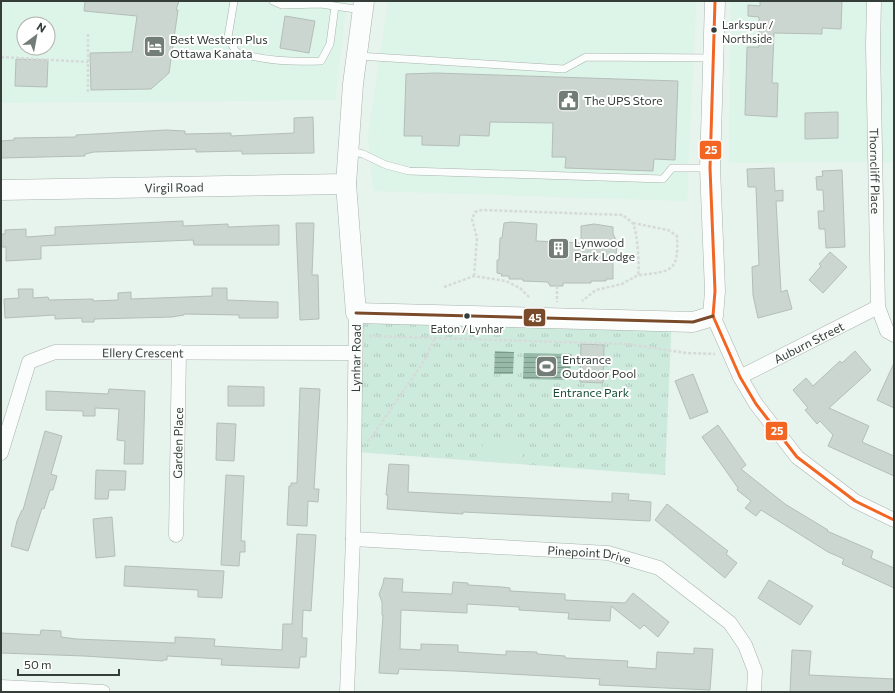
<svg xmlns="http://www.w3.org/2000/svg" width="895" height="693" font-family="Commissioner,sans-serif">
	<defs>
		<pattern id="park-tufts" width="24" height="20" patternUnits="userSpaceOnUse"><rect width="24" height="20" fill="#cdebdc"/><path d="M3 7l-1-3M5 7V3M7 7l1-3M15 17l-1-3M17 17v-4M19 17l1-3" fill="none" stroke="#b1cabe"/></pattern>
		<pattern id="water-rules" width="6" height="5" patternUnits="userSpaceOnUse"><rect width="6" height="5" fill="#97baa8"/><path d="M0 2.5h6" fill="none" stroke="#7c988a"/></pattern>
	</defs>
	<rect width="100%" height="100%" fill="#e7f3ed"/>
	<path fill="#ddf4e8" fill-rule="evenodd" d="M1 1H347L335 100 1 103ZM24 24H48V48H24Z
		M388 1H696L687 201 373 191 368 136Z
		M731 1H894V162L729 163Z"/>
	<path fill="url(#park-tufts)" d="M362 307 672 316 665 475 358 452Z"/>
	<path fill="#cdebdc" d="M483 438 523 441 522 461 482 458Z"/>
	<path fill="url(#water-rules)" d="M495 351 514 352 513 374H494Z
		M524 353 571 354 570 380 523 379Z"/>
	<path fill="#ccd6d1" stroke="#b4beb9" d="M85 1H179L176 10H178L169 73 151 89 91 90 90 53 132 52 137 16 84 11Z
		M760 1H842L841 29 822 28V34L774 33 772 83H778L777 117 745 115 747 47H759V17L748 16V5L760 6Z
		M285 16 315 21 309 53 280 48Z
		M16 59 48 60 47 87 15 86Z
		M436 73 678 81 675 160 654 159 653 171 565 168 566 157H552L553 123 490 122 489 136 460 135 459 146 422 145V136H404L406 74Z
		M838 112V138L805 139V113Z
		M313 117 314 153 242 154V151L196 152V149L94 152 85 154V156L1 158V141L14 140V138L76 137V135L95 134 166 130 185 131V134L231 133V136L294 133V118Z
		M774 168 775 191 783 190V201H776L781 292 787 290 792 309 758 318 753 295 752 267 759 265 756 187H748L747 169Z
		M842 170 845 247 826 248 825 229H819L818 211H824L823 190H817L816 177 823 176 822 171Z
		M183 221V226L228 224V227L279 225V245H194L193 240 41 246V259L6 261V247H1V234H5V230L26 229V237L55 235V227Z
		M511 222 537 224 536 241 581 243V226L594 224 613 227V234L617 242 616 257 613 260V279H606V281H591V283H563V286H550L548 282 523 281V279H509V276H501L502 274 497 273V260H499L500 238H502L504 223Z
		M296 223H314L312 275H318L319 319 300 320Z
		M830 252 847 267 823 293 809 280 821 266 819 264Z
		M212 288H227V300L278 302V318H239V315L184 314V315L172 317 94 319V322H82V318L55 319V315L5 318 4 299 19 298 18 289H33V298L48 297 49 300 93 299V301L118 300V293L131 292V299L212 296Z
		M581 344 604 345 603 383 580 382Z
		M855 351 871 370 829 408 869 426 862 442 894 456V476L828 446 833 435 820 421 817 424 805 410 808 408 793 390 806 378 813 386 840 361 842 363Z
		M894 363V408L877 400Z
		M693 374 708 412 690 419 675 381Z
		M228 386 264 387V406H228Z
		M300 388 320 389 314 489H319L318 502 308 501 307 526 287 525 289 486H291V483H297Z
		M109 389 145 391 143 464H124L125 441 117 440 119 409 95 408V416H83V411L46 410V391L108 394Z
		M217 423 236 424 234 461 216 460Z
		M718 425 746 465 741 469 785 504 828 530 827 531 873 551 871 558 894 568V588L842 564 844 559 828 552 761 510 756 516 745 508 751 501 737 490 738 488 702 437Z
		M45 431 62 436 51 474 57 476 53 490H50L44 509 42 508 28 551 11 546 17 521 22 510H23Z
		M389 464 409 465 408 492 612 502V493L629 494 628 500 651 502 650 521 463 512V514L446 513 387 509 388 495H386Z
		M96 470 126 471 125 490H109L108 499H95Z
		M226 475 244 476 241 541H245V552H240L239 566 221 565Z
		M667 504 728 551 726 554 737 563 725 578 655 520Z
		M112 517 115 556 96 558 93 519Z
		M297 534 316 535 311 611 303 610 302 638H307L306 657H300L299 668 221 665 222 659 167 656V660H163V661L84 656 1 653V633L40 635 41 630 61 631V637L76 639 175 643V637L215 639 214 646 282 650 283 624H292Z
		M125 566 224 571 222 598 198 597V590L124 586Z
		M384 578 403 579 402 592 452 594 453 582 468 583V585L502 587 510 588V591L565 594V600L625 603 633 593 669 622 658 637 644 625 640 629 611 606 610 621 568 619 569 613 519 610V607L467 604V613L401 610 400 649 421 650V644L458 645V652L506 655V651L537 652V654L565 656V658L628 661 627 667 656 669 657 652 694 654V648L713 649 710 690 599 685 600 679 456 671 399 669 398 674 379 673 383 615H382V602L379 594 383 584Z
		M769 580 813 606 800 625 758 598Z
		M792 650 811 651 809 675 894 679V692H790Z"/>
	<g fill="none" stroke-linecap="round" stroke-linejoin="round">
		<defs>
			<path id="lane" d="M234 1 228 37 236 52C264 61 291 62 321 61L330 44 335 6
				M273 1 282 5 321 4
				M322 1 321 4 362 10
				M358 56 564 69 586 57 712 58
				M350 151 363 154 386 165 409 171 663 179 672 168H709"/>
			<g id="street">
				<path id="s1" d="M874 1 873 45 878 307 887 331 894 335"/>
				<path d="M713 316 740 377 756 404 797 457 855 501 894 520"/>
				<path id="s2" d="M740 377 878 307"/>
				<path id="s3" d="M1 453 29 362 55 352 354 353"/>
				<path id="s4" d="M176 535 179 352"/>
				<path id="s5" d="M353 539 608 553 659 568 730 623 745 645 755 671 754 692"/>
				<path d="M1 687 103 692"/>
				<path id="s6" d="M347 692 353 539 356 313"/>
			</g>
			<g id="secondary">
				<path d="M364 1 353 84 346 184 356 313 693 322 713 316 715 291 710 168 715 1"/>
				<path id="s7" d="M1 190 346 184"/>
			</g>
		</defs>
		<use href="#lane" stroke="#a9b3ae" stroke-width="8"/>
		<use href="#street" stroke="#a9b3ae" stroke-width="15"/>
		<use href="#secondary" stroke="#a9b3ae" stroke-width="21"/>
		<path stroke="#d6dad9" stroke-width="2.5" stroke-dasharray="3 2" stroke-linecap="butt" d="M1 57 88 62
			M88 92V33
			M633 223 668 230 677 236C679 271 672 272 638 275
			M474 276 477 238 472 219 475 212 482 210 623 215C626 218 631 221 633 224 637 230 640 267 638 275L622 284 596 290 582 301
			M557 286V302
			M444 287 474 276 506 281 520 288 530 298
			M369 336 626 344 686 353 715 354
			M367 441 371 438 424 361 435 338"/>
		<use href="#lane" stroke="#fbfdfc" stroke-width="7"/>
		<use href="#street" stroke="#fbfdfc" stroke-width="14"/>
		<use href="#secondary" stroke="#fbfdfc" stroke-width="20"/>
		<defs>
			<path id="bus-1" d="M715 1 710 168 715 291 713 316 740 377 756 404 797 457 855 501 894 520"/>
			<path id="bus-2" d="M356 313 693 322 713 316"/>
		</defs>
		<use href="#bus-1" stroke="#fff" stroke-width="6"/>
		<use href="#bus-2" stroke="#fff" stroke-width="6"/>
		<use href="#bus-1" stroke="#f26522" stroke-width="3"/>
		<use href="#bus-2" stroke="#7a4b2a" stroke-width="3"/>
	</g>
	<defs>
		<symbol id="hotel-square" viewBox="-11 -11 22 22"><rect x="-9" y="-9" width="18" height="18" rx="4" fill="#737d77" stroke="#fff"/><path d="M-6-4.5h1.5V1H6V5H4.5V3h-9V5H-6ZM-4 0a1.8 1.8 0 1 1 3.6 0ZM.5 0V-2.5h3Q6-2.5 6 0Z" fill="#fff"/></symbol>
		<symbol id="civic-square" viewBox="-11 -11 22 22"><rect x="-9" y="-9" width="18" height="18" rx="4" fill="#737d77" stroke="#fff"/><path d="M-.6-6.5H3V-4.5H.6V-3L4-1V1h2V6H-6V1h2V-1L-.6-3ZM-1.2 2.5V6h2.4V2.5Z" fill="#fff"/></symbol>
		<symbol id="building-square" viewBox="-11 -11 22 22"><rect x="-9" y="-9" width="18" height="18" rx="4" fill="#737d77" stroke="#fff"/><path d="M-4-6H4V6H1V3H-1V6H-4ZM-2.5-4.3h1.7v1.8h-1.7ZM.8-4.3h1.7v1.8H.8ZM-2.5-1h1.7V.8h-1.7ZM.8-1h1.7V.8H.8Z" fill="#fff"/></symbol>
		<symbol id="stadium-square" viewBox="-11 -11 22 22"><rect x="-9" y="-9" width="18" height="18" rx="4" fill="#737d77" stroke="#fff"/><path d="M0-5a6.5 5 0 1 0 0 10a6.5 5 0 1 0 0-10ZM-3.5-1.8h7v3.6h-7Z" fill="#fff"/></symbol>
	</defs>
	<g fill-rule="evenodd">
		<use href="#hotel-square" x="142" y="34" width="25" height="25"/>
		<use href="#civic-square" x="556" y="88" width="25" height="25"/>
		<use href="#building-square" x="546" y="236" width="25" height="25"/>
		<use href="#stadium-square" x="534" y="354" width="25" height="25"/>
	</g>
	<g fill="#343d38" stroke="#fff" stroke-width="1.5">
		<circle cx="714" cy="30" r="3.5"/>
		<circle cx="467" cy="316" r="3.5"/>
	</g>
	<g text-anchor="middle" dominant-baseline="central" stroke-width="4" stroke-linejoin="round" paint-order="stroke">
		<g font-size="11" fill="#343d38" stroke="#fff" text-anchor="start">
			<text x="722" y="24">Larkspur /<tspan x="722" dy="14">Northside</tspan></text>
			<text x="467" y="328" text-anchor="middle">Eaton / Lynhar</text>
		</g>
		<g font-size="12" fill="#343d38" stroke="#fff" text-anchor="start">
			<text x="170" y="39">Best Western Plus<tspan x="170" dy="14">Ottawa Kanata</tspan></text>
			<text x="584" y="100">The UPS Store</text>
			<text x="574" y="242">Lynwood<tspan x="574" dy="14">Park Lodge</tspan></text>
			<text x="562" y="359">Entrance<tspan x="562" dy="14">Outdoor Pool</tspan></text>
		</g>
		<g font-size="12" fill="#343d38" stroke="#fff">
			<text stroke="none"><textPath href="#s1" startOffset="170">Thorncliff Place</textPath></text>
			<text stroke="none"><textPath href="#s7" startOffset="173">Virgil Road</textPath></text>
			<text stroke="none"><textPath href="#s2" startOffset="77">Auburn Street</textPath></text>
			<text stroke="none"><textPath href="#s3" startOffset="211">Ellery Crescent</textPath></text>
			<text stroke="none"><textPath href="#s6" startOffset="334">Lynhar Road</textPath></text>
			<text stroke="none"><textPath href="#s4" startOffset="92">Garden Place</textPath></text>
			<text stroke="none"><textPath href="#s5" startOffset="237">Pinepoint Drive</textPath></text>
		</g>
		<g font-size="12" fill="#175039" stroke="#fff">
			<text x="591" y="392">Entrance Park</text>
		</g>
	</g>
	<g stroke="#fff" stroke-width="1.5">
		<rect x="699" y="140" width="23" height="20" rx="4" fill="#f26522"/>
		<rect x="523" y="308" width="23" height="19" rx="4" fill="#7a4b2a"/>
		<rect x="765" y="421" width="23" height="20" rx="4" fill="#f26522"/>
	</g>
	<g font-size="11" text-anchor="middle" font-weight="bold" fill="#fff">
		<text x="711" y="154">25</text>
		<text x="535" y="322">45</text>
		<text x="777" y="435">25</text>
	</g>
	<rect width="895" height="693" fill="none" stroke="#343d38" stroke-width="4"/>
	<g transform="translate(36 36) rotate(32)"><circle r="19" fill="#ffffff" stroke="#aeb1af"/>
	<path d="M0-3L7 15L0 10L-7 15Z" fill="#737d77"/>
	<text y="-6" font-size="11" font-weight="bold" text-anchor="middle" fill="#343d38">N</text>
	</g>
	<path d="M18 669v6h101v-6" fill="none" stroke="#343d38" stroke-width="2"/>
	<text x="24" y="669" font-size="12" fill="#343d38" stroke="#ffffff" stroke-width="3" paint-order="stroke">50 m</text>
</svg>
